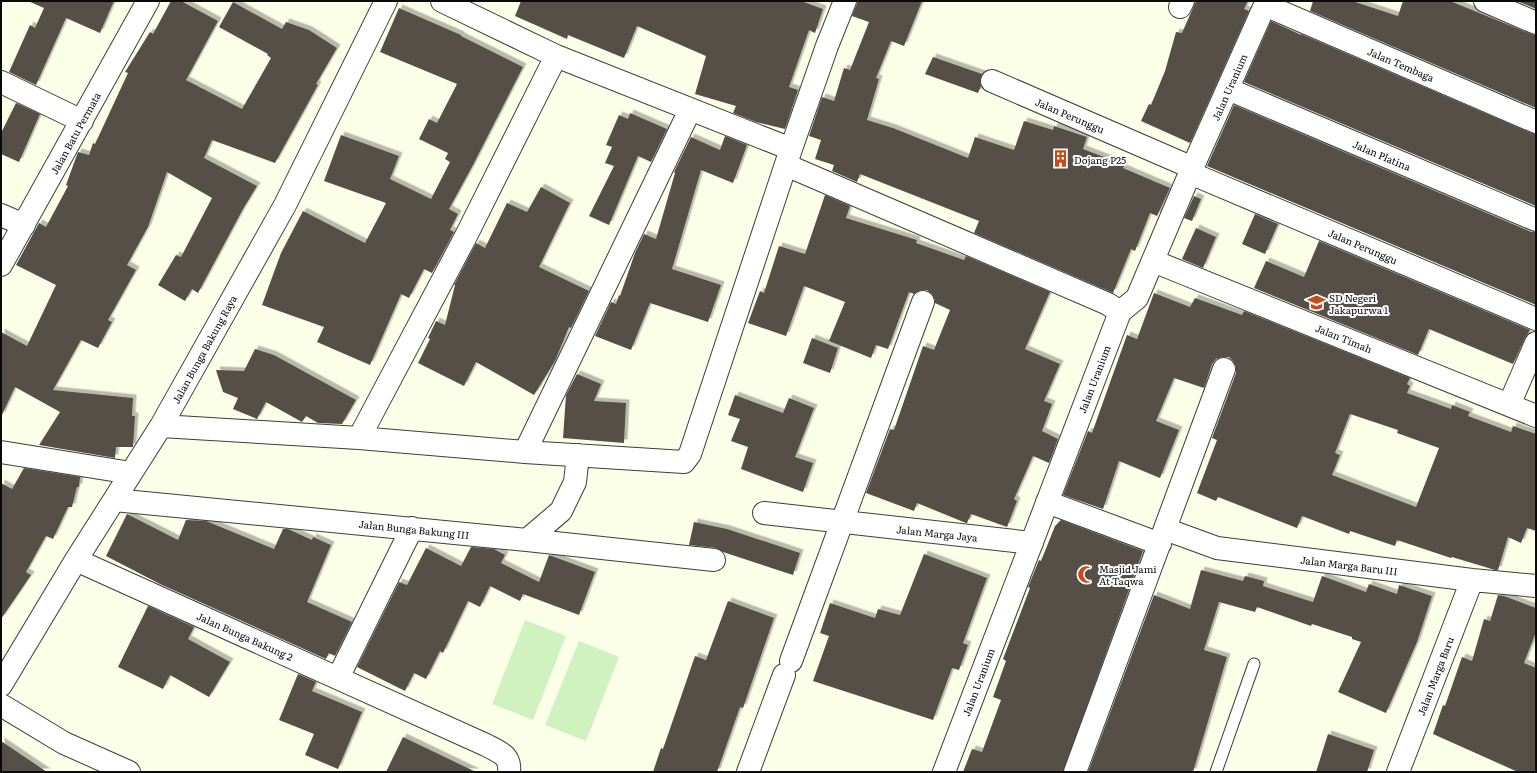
<svg xmlns="http://www.w3.org/2000/svg" width="1537" height="773" font-family="Literata,serif">
	<defs>
		<filter id="shadow"><feDropShadow dx="3.5" dy="-3.5" stdDeviation="0" flood-color="#0004"/></filter>
	</defs>
	<rect width="100%" height="100%" fill="#fbffe7"/>
	<path fill="#d0f2c1" d="M525 620 566 636 533 720 492 704Z
		M579 641 619 657 586 741 545 725Z"/>
	<path fill="#545046" fill-rule="evenodd" filter="url(#shadow)" d="M28 1H114L100 33 66 18 36 85 9 72 30 25 35 28 44 8Z
		M171 1H181L218 21 186 80 242 109 271 58 267 55 268 54 219 27 233 2 282 29 286 22 309 30 337 48 316 84 318 85 275 163 212 140 204 158 257 186 243 209 198 293 192 289 185 301 158 285 176 255 181 257 212 198 167 172 148 227 127 265 136 270 108 320 112 322 98 348 81 340 53 390 133 398 132 416H135L133 447H116L115 458 39 445 60 412 15 387 1 417V332L27 346 56 285 16 265 39 223 46 227 68 186 66 185 78 152 89 155 93 143 95 144 128 73 125 72 150 32 153 34Z
		M521 1H801L823 9 815 33 809 30 789 87 798 90 785 129 756 122 733 113 736 106 695 94 706 56 637 26 624 58 568 35 567 39 515 16Z
		M858 1H922L904 46 891 41 876 78 879 79 867 120 893 128 968 158 975 137 1014 150 1024 121 1053 130 1054 126 1087 137 1083 149 1125 165 1123 168 1170 188 1157 216 1150 213 1135 251 1131 249 1113 293 974 233 979 221 860 174 857 182 832 171 834 165 815 159 821 140 809 136 822 97 834 101 844 68 850 70 869 22 852 16Z
		M1196 1H1248L1244 9 1249 11 1190 143 1141 121 1149 104 1151 105 1165 71 1176 32 1182 33Z
		M1313 1H1352L1398 16 1403 1H1450L1531 34 1536 35V108L1310 11Z
		M1517 1H1536V9Z
		M399 8 461 35V36L523 67 473 165 449 209 458 214 450 230 454 232 432 273 424 269 409 298 401 294 370 365 317 342 324 327 262 305 281 253 303 211 365 243 386 203 324 181 341 135 399 156 390 179 431 199 450 162 445 159 448 153 419 139 429 119 437 123 457 84 380 52Z
		M1271 21 1301 35V34L1531 133 1536 134V206L1244 82Z
		M933 57 982 74 980 82 981 86 978 93 925 74Z
		M16 103 40 114 19 162 1 154V133Z
		M1234 105 1531 232H1536V305L1207 166Z
		M630 113 667 129 651 162 638 156 609 225 589 216 614 166 605 163 612 147 606 145 619 115 628 119Z
		M725 136 747 145 733 183 701 170 672 269 721 285 708 322 650 303 631 350 595 336 611 302 616 304 619 295 620 296 635 253 644 234 656 239 675 173 674 172 691 137 720 150Z
		M541 187 570 203 539 267 589 291 571 328 569 327 555 361 534 395 476 362 464 386 418 363 430 339 428 338 436 321 445 325 455 285H454L476 243 485 248 507 203 527 212Z
		M825 195 850 206 846 218 917 240 916 243 964 260 966 256 1050 292 1025 349 1060 364 1044 401 1052 404 1042 431 1058 439 1049 463 1033 456 1014 499 1017 501 1007 527 971 514 967 523H966L917 503 914 511 866 493 890 429 894 430 923 346 934 350 950 310 935 303V300L932 294 927 290H921L914 294 909 292 888 349 876 345 871 358 829 341 845 302 804 286 786 336 748 323 760 291 764 293 779 246 805 254Z
		M1194 196 1201 199 1192 221 1184 218Z
		M1255 214 1278 224 1265 254 1242 244Z
		M1196 228 1216 237 1203 268 1182 259Z
		M1319 241 1530 330 1525 338 1513 364 1429 329 1418 355 1254 288 1266 261 1304 277Z
		M1154 293 1190 307 1195 298 1242 315 1244 311 1410 378 1407 384 1410 386 1407 393 1451 409 1452 405 1470 412 1468 416 1511 432 1513 426 1536 434V531L1527 528 1521 543 1508 537 1498 570H1495L1452 557 1451 558 1397 540 1395 546 1350 531 1349 534 1302 516 1297 528 1218 497 1216 501 1197 493 1217 440 1212 438 1236 373V367L1233 361 1229 357H1222L1216 359 1212 364 1204 388 1174 378 1156 421 1179 430 1160 478 1119 461 1103 509 1063 495 1088 431 1092 433 1127 335 1137 339ZM1350 414 1398 430 1397 433 1439 448 1416 507 1332 475 1340 455 1335 453Z
		M812 338 838 348 830 373 803 363Z
		M255 349 274 355 356 400 342 424 318 423 306 416 302 422 266 402 257 419 233 409 238 398 223 392 216 370 244 371Z
		M577 374 601 384 594 401 626 403 624 443 563 438 566 395Z
		M735 395 783 413 789 398 814 408 795 457 813 463 803 492 741 469 748 447 731 441 740 419 728 415Z
		M24 468 80 477 79 487H77L72 507H68L53 539 46 536 26 572 31 575 1 619V483L12 489Z
		M127 514 178 540 186 520 206 521 274 549 283 529H288L312 540 313 537 331 545 307 602 352 622 335 656 329 653 326 659 160 584 106 556Z
		M1061 520 1143 551 1063 772H963L972 749 982 752 1001 700 993 697 1006 661 1003 659 1030 588 1028 587 1039 560 1041 561 1055 526Z
		M694 522 727 529 800 553 793 575 723 552 716 548 689 545Z
		M471 547 494 549 505 555 501 563 539 582 549 555 595 572 579 615 523 594 520 601 490 586 480 607 468 601 443 653 440 651 426 679 414 673 405 691 357 667 399 582 407 585 426 548 461 566Z
		M924 554 987 578 963 643 968 645 959 670 952 668 933 720 813 681 829 636 820 633 830 603 875 618 878 609 900 615Z
		M1201 570 1243 581 1245 576 1264 581 1263 586 1313 602 1322 576 1366 592 1369 584 1397 594 1399 585 1432 596 1417 642 1386 713 1338 692 1361 642 1352 639V637L1312 624 1311 626 1257 607 1255 612 1219 602 1204 650 1227 657 1193 772H1088L1154 595 1190 609Z
		M1498 595 1504 596 1536 608V632L1524 663 1536 668V772H1518L1433 734 1443 705 1445 706 1462 657 1472 661 1484 619 1490 621Z
		M728 601 774 618 743 708 740 707 717 772H653L661 748 663 749 695 656 706 660Z
		M148 606 194 627 188 639 230 662 209 697 170 675 163 689 118 667Z
		M298 674 316 682 312 691 362 712 338 769 305 755 314 734 279 720Z
		M1328 734 1374 750 1367 772H1316Z
		M403 737 476 772H386Z
		M1 741 47 772H1Z"/>
	<g fill="none" stroke-linecap="round" stroke-linejoin="round">
		<defs>
			<path id="lane" d="M1216 772 1254 664"/>
			<path id="street" d="M442 1 556 56 791 149
				M1485 1 1536 23
				M1265 5 1536 122
				M1180 7 1183 1
				M992 81 1193 168
				M1 82 82 121
				M1228 89 1536 220
				M786 165 1108 304 1120 312
				M1190 173 1536 319
				M1 215 24 225
				M1153 261 1536 416
				M1 265 148 1
				M1509 405 1536 343
				M161 426 359 438 525 452 684 462 690 454 791 149 827 46 845 1
				M359 438 465 238 556 56
				M1 452 131 473
				M525 452 690 110
				M114 500 527 540 714 560
				M1047 502 1160 544
				M764 513 1032 543
				M1165 529 1217 548 1472 580 1536 586
				M527 540 561 511 575 482 578 455
				M76 560 486 745C499 752 511 755 509 772
				M791 661 923 302
				M338 678 412 528
				M1 685 76 560 161 426 285 205 386 1
				M1 705 64 743 129 772
				M748 772 784 675
				M944 772 1120 312 1137 298 1190 173 1265 5 1270 1
				M1075 772 1224 369
				M1398 772 1472 580"/>
		</defs>
		<use href="#lane" stroke="#3d3d3d" stroke-width="13"/>
		<use href="#street" stroke="#3d3d3d" stroke-width="24"/>
		<use href="#lane" stroke="#fff" stroke-width="11"/>
		<use href="#street" stroke="#fff" stroke-width="22"/>
	</g>
	<defs>
		<symbol id="building-bare" viewBox="-9 -9 18 18"><path d="M-4-6H4V6H1V3H-1V6H-4ZM-2.5-4.3h1.7v1.8h-1.7ZM.8-4.3h1.7v1.8H.8ZM-2.5-1h1.7V.8h-1.7ZM.8-1h1.7V.8H.8Z" fill="#c34d19" stroke="#fff" stroke-width="2.5" paint-order="stroke"/></symbol>
		<symbol id="school-bare" viewBox="-9 -9 18 18"><path d="M0-5L7-2L0 1L-7-2ZM-4 1L0 2.5L4 1V4Q0 6-4 4Z" fill="#c34d19" stroke="#fff" stroke-width="2.5" paint-order="stroke"/></symbol>
		<symbol id="mosque-bare" viewBox="-9 -9 18 18"><path d="M3.5-4.9A6 6 0 1 0 3.5 4.9A5 5 0 1 1 3.5-4.9Z" fill="#c34d19" stroke="#fff" stroke-width="2.5" paint-order="stroke"/></symbol>
	</defs>
	<g fill-rule="evenodd">
		<use href="#building-bare" x="1048" y="146" width="25" height="25"/>
		<use href="#school-bare" x="1304" y="290" width="25" height="25"/>
		<use href="#mosque-bare" x="1074" y="562" width="25" height="25"/>
	</g>
	<g text-anchor="middle" dominant-baseline="central" stroke-width="4" stroke-linejoin="round" paint-order="stroke">
		<g font-size="10" fill="#0a0a0a" stroke="#fff">
			<text transform="translate(1401 64) rotate(23)">Jalan Tembaga</text>
			<text transform="translate(1229 87) rotate(-66)">Jalan Uranium</text>
			<text transform="translate(1070 115) rotate(23)">Jalan Perunggu</text>
			<text transform="translate(75 133) rotate(-61)">Jalan Batu Permata</text>
			<text transform="translate(1382 155) rotate(23)">Jalan Platina</text>
			<text transform="translate(1363 246) rotate(23)">Jalan Perunggu</text>
			<text transform="translate(1344 338) rotate(22)">Jalan Timah</text>
			<text transform="translate(204 349) rotate(-61)">Jalan Bunga Bakung Raya</text>
			<text transform="translate(1094 379) rotate(-69)">Jalan Uranium</text>
			<text transform="translate(414 529) rotate(6)">Jalan Bunga Bakung III</text>
			<text transform="translate(937 533) rotate(6)">Jalan Marga Jaya</text>
			<text transform="translate(1349 565) rotate(7)">Jalan Marga Baru III</text>
			<text transform="translate(245 636) rotate(24)">Jalan Bunga Bakung 2</text>
			<text transform="translate(1435 676) rotate(-69)">Jalan Marga Baru</text>
			<text transform="translate(978 682) rotate(-69)">Jalan Uranium</text>
		</g>
		<g font-size="10" fill="#0a0a0a" stroke="#fff" text-anchor="start">
			<text x="1074" y="159">Dojang P25</text>
			<text x="1329" y="297">SD Negeri<tspan x="1329" dy="12">Jakapurwa 1</tspan></text>
			<text x="1099" y="568">Masjid Jami<tspan x="1099" dy="12">At Taqwa</tspan></text>
		</g>
	</g>
	<rect width="1537" height="773" fill="none" stroke="#0a0a0a" stroke-width="4"/>
</svg>
